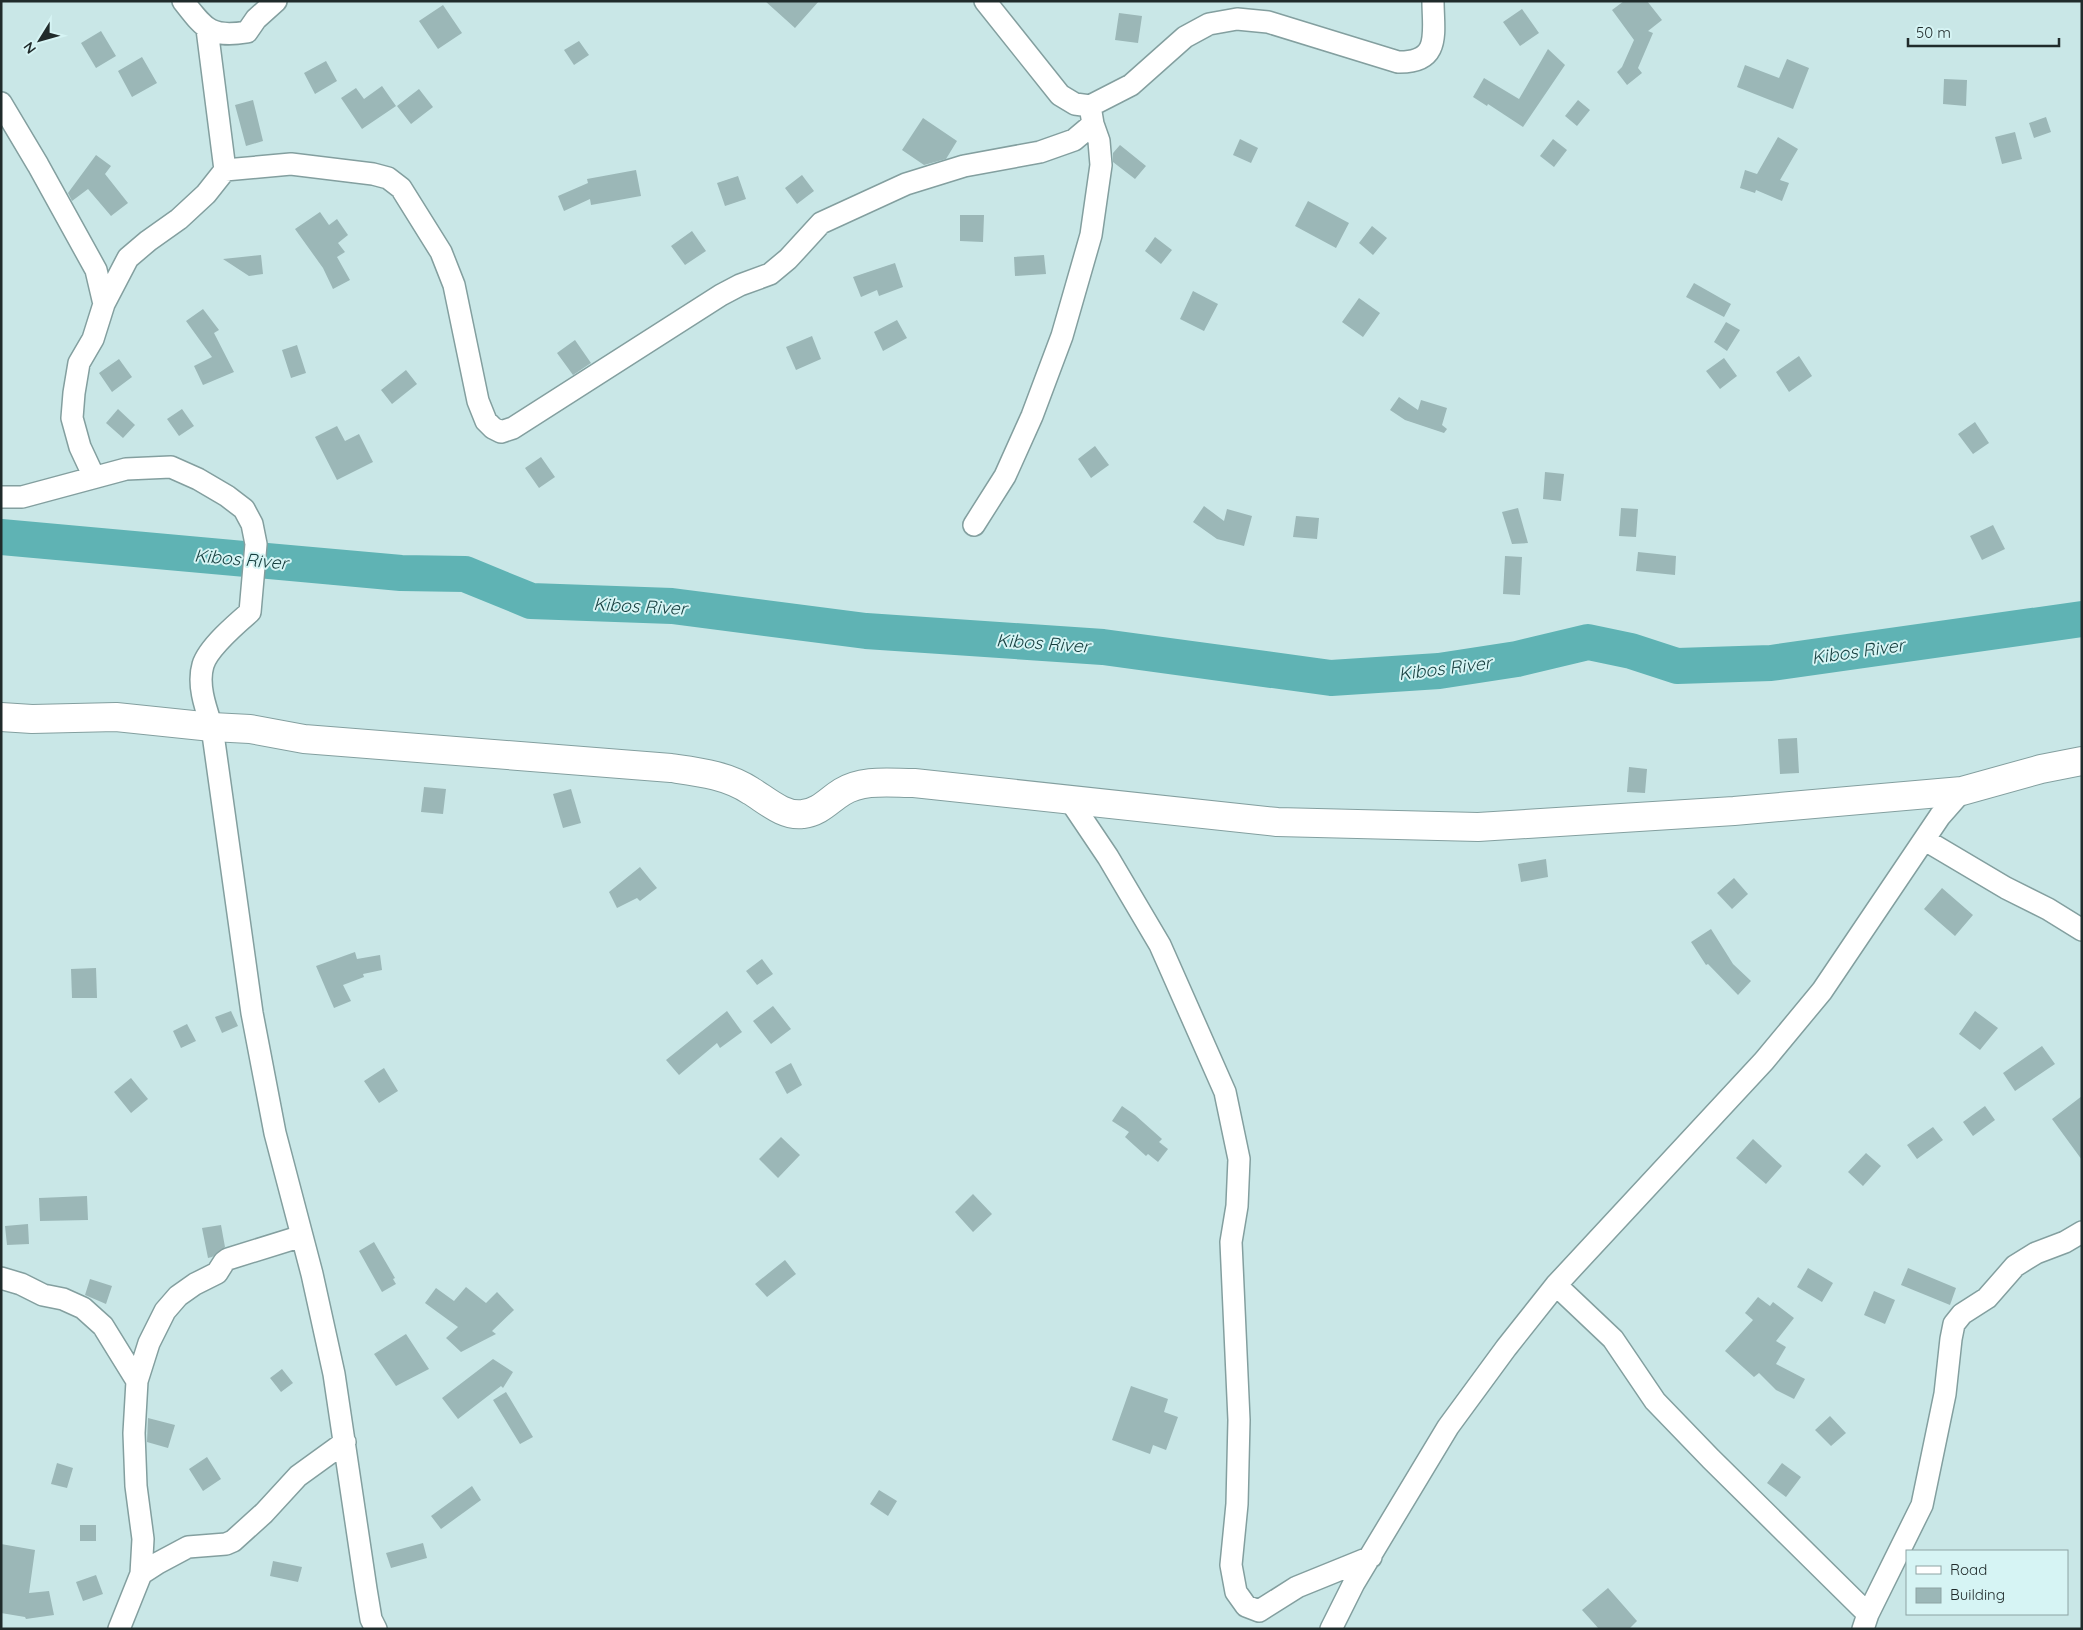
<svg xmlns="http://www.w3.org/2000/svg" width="2083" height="1630" font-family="Quicksand,sans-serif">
	<rect width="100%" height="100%" fill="#c9e7e7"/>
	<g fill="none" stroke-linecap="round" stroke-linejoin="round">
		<path stroke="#5fb3b4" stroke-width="36" d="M1 537 401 573 465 574 531 601 672 606 866 631 1103 647 1331 678 1439 671 1517 659 1588 642 1631 651 1677 666 1771 663 2082 619"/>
	</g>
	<path fill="#9bb7b7" d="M765 1H819L795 28Z
		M1624 1H1647L1662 20 1648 31 1653 33 1638 68 1642 73 1627 85 1617 72 1622 67 1634 40 1612 10Z
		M443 5 462 33 438 49 419 21Z
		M1522 9 1539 33 1520 46 1503 22Z
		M1119 13 1142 16 1138 43 1115 40Z
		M101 31 116 56 96 68 81 43Z
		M579 41 589 55 574 65 564 50Z
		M1548 49 1565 65 1523 127 1488 104 1487 106 1473 97 1484 78 1519 99Z
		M142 57 157 83 132 97 118 71Z
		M1787 59 1809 68 1793 109 1737 87 1745 65 1779 78Z
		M326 61 337 81 315 94 304 73Z
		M1944 79 1967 80 1966 106 1943 104Z
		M382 86 396 106 362 129 341 98 356 88 364 99Z
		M419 89 433 107 411 124 397 106Z
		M253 100 263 141 246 146 235 105Z
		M1578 100 1590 110 1577 126 1565 116Z
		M2046 117 2051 132 2034 138 2029 123Z
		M923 118 957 141 946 159 924 165 902 150Z
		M2015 132 2022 159 2002 164 1995 137Z
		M1778 137 1798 149 1780 180 1789 183 1782 201 1756 190 1755 193 1740 188 1745 170 1757 174Z
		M1240 139 1258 148 1251 163 1233 155Z
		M1553 139 1567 150 1554 167 1540 156Z
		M1120 145 1146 166 1135 179 1113 162V153Z
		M96 155 111 166 105 174 128 203 111 216 88 189 72 201 68 193Z
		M636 170 641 196 591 205 590 199 564 211 558 196 588 183 587 179Z
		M802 175 814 191 797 204 785 188Z
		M738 176 746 199 725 206 717 183Z
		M1308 201 1349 223 1336 248 1295 226Z
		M320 212 329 225 337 219 348 235 338 243 345 252 337 257 350 280 333 289 323 268 295 229Z
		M960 215H984L983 242 960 241Z
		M1372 226 1387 238 1373 255 1359 243Z
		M692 231 706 251 685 265 671 246Z
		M1155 237 1172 250 1161 264 1145 251Z
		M261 255 263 274 249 276 223 259Z
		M1044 255 1046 274 1015 276 1014 257Z
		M895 263 903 287 879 296 877 290 861 297 853 277Z
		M1694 283 1731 304 1724 317 1686 297Z
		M1193 291 1218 304 1204 331 1180 319Z
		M1359 298 1380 313 1363 337 1342 322Z
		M203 309 219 330 214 333 234 372 203 385 194 366 212 357 186 321Z
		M897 320 907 338 883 351 874 332Z
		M1726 322 1740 330 1727 351 1714 342Z
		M812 336 821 359 796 370 786 347Z
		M575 340 591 363 573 375 557 353Z
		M297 345 306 373 291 378 282 350Z
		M1799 356 1812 376 1789 392 1776 372Z
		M1724 358 1737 376 1720 389 1706 371Z
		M119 359 132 377 112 392 99 373Z
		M406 370 417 384 392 404 381 390Z
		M1399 397 1418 410 1421 400 1447 408 1442 425 1447 429 1444 433 1405 420 1390 410Z
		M118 409 135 425 123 438 106 423Z
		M182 409 194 426 179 436 167 419Z
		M1975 422 1989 443 1973 454 1958 434Z
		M337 426 345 441 359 434 373 462 337 480 315 437Z
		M1095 446 1109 465 1091 478 1078 459Z
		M541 457 555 477 539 488 525 468Z
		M1545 472 1564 474 1561 501 1543 499Z
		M1204 506 1224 521 1227 509 1252 516 1244 546 1217 539 1193 522Z
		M1518 508 1528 543 1512 544 1502 512Z
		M1621 508 1638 509 1636 537 1619 536Z
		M1296 516 1319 518 1317 539 1293 537Z
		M1993 525 2005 549 1982 560 1970 536Z
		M1638 552 1676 556 1675 575 1636 571Z
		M1505 556 1522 557 1520 595 1503 594Z
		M1797 738 1799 773 1780 774 1778 739Z
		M1629 767 1647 769 1645 793 1627 792Z
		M424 787 446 789 443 814 421 812Z
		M571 789 581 823 563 828 553 794Z
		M1546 859 1548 877 1521 882 1518 864Z
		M640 867 657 888 640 901 637 898 617 908 609 892Z
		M1734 878 1748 894 1732 909 1717 893Z
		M1942 888 1973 915 1955 936 1924 909Z
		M1711 929 1733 964 1751 981 1738 995 1708 964 1706 965 1691 942Z
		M355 952 357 959 380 955 382 970 363 974 364 977 343 985 351 1001 334 1008 316 966Z
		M762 959 773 974 757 985 746 971Z
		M96 968 97 998H72L71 969Z
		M773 1006 791 1029 771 1044 753 1021Z
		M231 1011 238 1026 222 1033 215 1017Z
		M727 1011 742 1032 720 1048 717 1043 679 1075 666 1060Z
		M1975 1011 1998 1028 1980 1050 1959 1034Z
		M187 1024 196 1041 181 1048 173 1031Z
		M2042 1046 2055 1064 2015 1091 2003 1073Z
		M791 1063 802 1085 787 1094 775 1072Z
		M384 1068 398 1091 379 1103 364 1081Z
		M131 1078 148 1099 131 1113 114 1092Z
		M2082 1096V1160L2052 1119Z
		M1122 1106 1135 1115 1162 1139 1159 1142 1168 1149 1158 1162 1148 1154 1146 1156 1125 1137 1129 1132 1112 1121Z
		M1985 1106 1995 1120 1973 1136 1963 1122Z
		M1933 1127 1943 1140 1917 1159 1907 1145Z
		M781 1137 800 1155 778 1178 759 1159Z
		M1753 1139 1782 1166 1766 1184 1736 1158Z
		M1866 1153 1881 1166 1863 1186 1848 1172Z
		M973 1194 992 1214 973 1232 955 1212Z
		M87 1196 88 1220 40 1221 39 1198Z
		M28 1224 29 1244 7 1245 5 1226Z
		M221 1225 225 1247 212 1257 208 1258 202 1228Z
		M374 1242 395 1278 393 1279 396 1284 382 1292 359 1251Z
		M785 1260 796 1274 767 1297 755 1284Z
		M1808 1268 1833 1283 1822 1302 1797 1287Z
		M1908 1268 1956 1288 1950 1305 1901 1285Z
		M90 1279 112 1286 106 1304 85 1295Z
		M466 1287 486 1303 497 1292 514 1310 492 1331 496 1334 461 1352 446 1338 458 1327 425 1303 436 1288 454 1301Z
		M1874 1291 1895 1300 1885 1324 1864 1315Z
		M1758 1297 1770 1306 1773 1302 1794 1318 1776 1341 1786 1347 1776 1364 1805 1379 1794 1399 1776 1390 1759 1373 1754 1377 1725 1351 1753 1320 1745 1313Z
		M406 1334 429 1369 396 1386 374 1354Z
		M493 1359 513 1372 503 1388 501 1386 458 1419 442 1398Z
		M282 1369 293 1383 281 1392 270 1378Z
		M1131 1386 1168 1399 1164 1412 1178 1417 1166 1450 1153 1445 1150 1454 1112 1440Z
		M506 1392 533 1437 520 1444 493 1400Z
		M1830 1416 1846 1433 1831 1446 1815 1430Z
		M148 1418 175 1425 168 1448 147 1442Z
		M207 1457 221 1479 203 1491 189 1469Z
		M57 1463 73 1468 67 1488 51 1484Z
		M1782 1463 1801 1477 1786 1497 1767 1483Z
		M472 1486 481 1500 441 1529 431 1516Z
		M879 1490 897 1501 888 1516 870 1504Z
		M80 1525H96V1541H80Z
		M423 1543 427 1558 391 1568 386 1553Z
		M1 1544 35 1550 29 1593 49 1591 54 1615 26 1619 25 1617 1 1613Z
		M273 1561 302 1567 298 1582 270 1576Z
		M96 1575 103 1594 83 1601 76 1582Z
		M1608 1588 1637 1621 1629 1629H1599L1582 1610Z"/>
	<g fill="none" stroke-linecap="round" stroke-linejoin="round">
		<defs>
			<path id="minor" d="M183 1C205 29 210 38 247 32L256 19 276 1
				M985 1 1060 95 1075 104 1090 106 1131 85 1185 37 1209 24 1237 19 1268 22 1398 62C1442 63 1433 32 1433 1
				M1 103 38 165 96 270 104 304
				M225 170 291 164 373 174 388 178 401 188 441 252 454 285 478 401 486 421 493 428 501 432 513 428 721 295 740 285 770 274 788 259 821 223 906 184 964 166 1040 152 1074 140 1093 124 1090 106
				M94 477 80 447 72 418 74 393 79 363 93 339 104 304 128 258 148 241 179 219 206 194 225 170 207 29
				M1 497H22L126 469 171 467 198 479 227 496 244 509 252 524 256 544 250 612C236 624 208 648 203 665 197 685 206 709 212 727L252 1013 275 1133 312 1274 334 1374 366 1589 371 1619 376 1629
				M974 525 1005 476 1032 416 1062 336 1091 235 1101 165 1099 141 1093 124
				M1069 799 1108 857 1160 945 1225 1092 1239 1159 1237 1206 1231 1242 1239 1420 1237 1504 1231 1565 1236 1592 1246 1606 1259 1611 1297 1587 1371 1557
				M1925 840 2006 888 2048 909 2082 930
				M1 1278 21 1284 43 1295 63 1299 83 1308 103 1326 137 1381
				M1556 1285 1613 1339 1655 1401 1711 1459 1868 1614
				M141 1574 143 1539 136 1486 134 1433 137 1381 149 1343 165 1311 178 1296 195 1284 217 1273 224 1262 228 1259 302 1236
				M119 1629 141 1574 158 1563 188 1547 226 1544 233 1541 264 1513 298 1476 345 1442
				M1331 1629 1354 1583 1448 1427 1506 1348 1556 1285 1764 1061 1822 991 1940 816 1962 791
				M1863 1629 1868 1614 1922 1505 1945 1394 1951 1339 1954 1324 1962 1314 1987 1298 2015 1266 2036 1253 2065 1242 2082 1232"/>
			<path id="secondary" d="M1 717 32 719 116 717 212 727 250 729 304 739 671 768C699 772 727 775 751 791 766 800 784 817 803 814 820 812 829 800 842 792 863 779 890 783 914 783L1277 822 1478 827 1734 811 1962 791 2041 769 2082 761"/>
		</defs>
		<use href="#minor" stroke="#839f9f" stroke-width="24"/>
		<use href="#secondary" stroke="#839f9f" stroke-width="30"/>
		<use href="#minor" stroke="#fff" stroke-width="21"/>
		<use href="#secondary" stroke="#fff" stroke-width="28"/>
	</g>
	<g text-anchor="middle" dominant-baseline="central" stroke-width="4" stroke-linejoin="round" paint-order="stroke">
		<g font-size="18" font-style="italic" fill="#163e3e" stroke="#d6f4f4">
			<text transform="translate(241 559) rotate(5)">Kibos River</text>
			<text transform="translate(640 606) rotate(3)">Kibos River</text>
			<text transform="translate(1043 643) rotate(4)">Kibos River</text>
			<text transform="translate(1858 651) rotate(-8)">Kibos River</text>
			<text transform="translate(1445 668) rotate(-7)">Kibos River</text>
		</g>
	</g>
	<rect width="2083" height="1630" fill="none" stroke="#202b2b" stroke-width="5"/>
	<rect x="1906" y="1550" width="162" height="65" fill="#d6f4f4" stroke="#8da4a4"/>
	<rect x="1916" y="1566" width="25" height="8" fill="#ffffff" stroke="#8da4a4"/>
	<text x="1950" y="1575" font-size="15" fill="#202b2b">Road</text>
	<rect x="1916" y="1588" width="25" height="15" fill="#9bb7b7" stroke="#8da4a4"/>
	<text x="1950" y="1600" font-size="15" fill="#202b2b">Building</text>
	<g transform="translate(40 40) rotate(233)" stroke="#d6f4f4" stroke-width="4" paint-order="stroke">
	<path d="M0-4L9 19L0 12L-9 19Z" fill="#202b2b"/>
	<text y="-8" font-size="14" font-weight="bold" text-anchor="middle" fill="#202b2b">N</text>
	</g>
	<path d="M1908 38v8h151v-8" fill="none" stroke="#202b2b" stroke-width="2.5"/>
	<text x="1916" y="38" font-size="15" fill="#202b2b" stroke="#d6f4f4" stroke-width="4" paint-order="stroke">50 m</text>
</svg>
